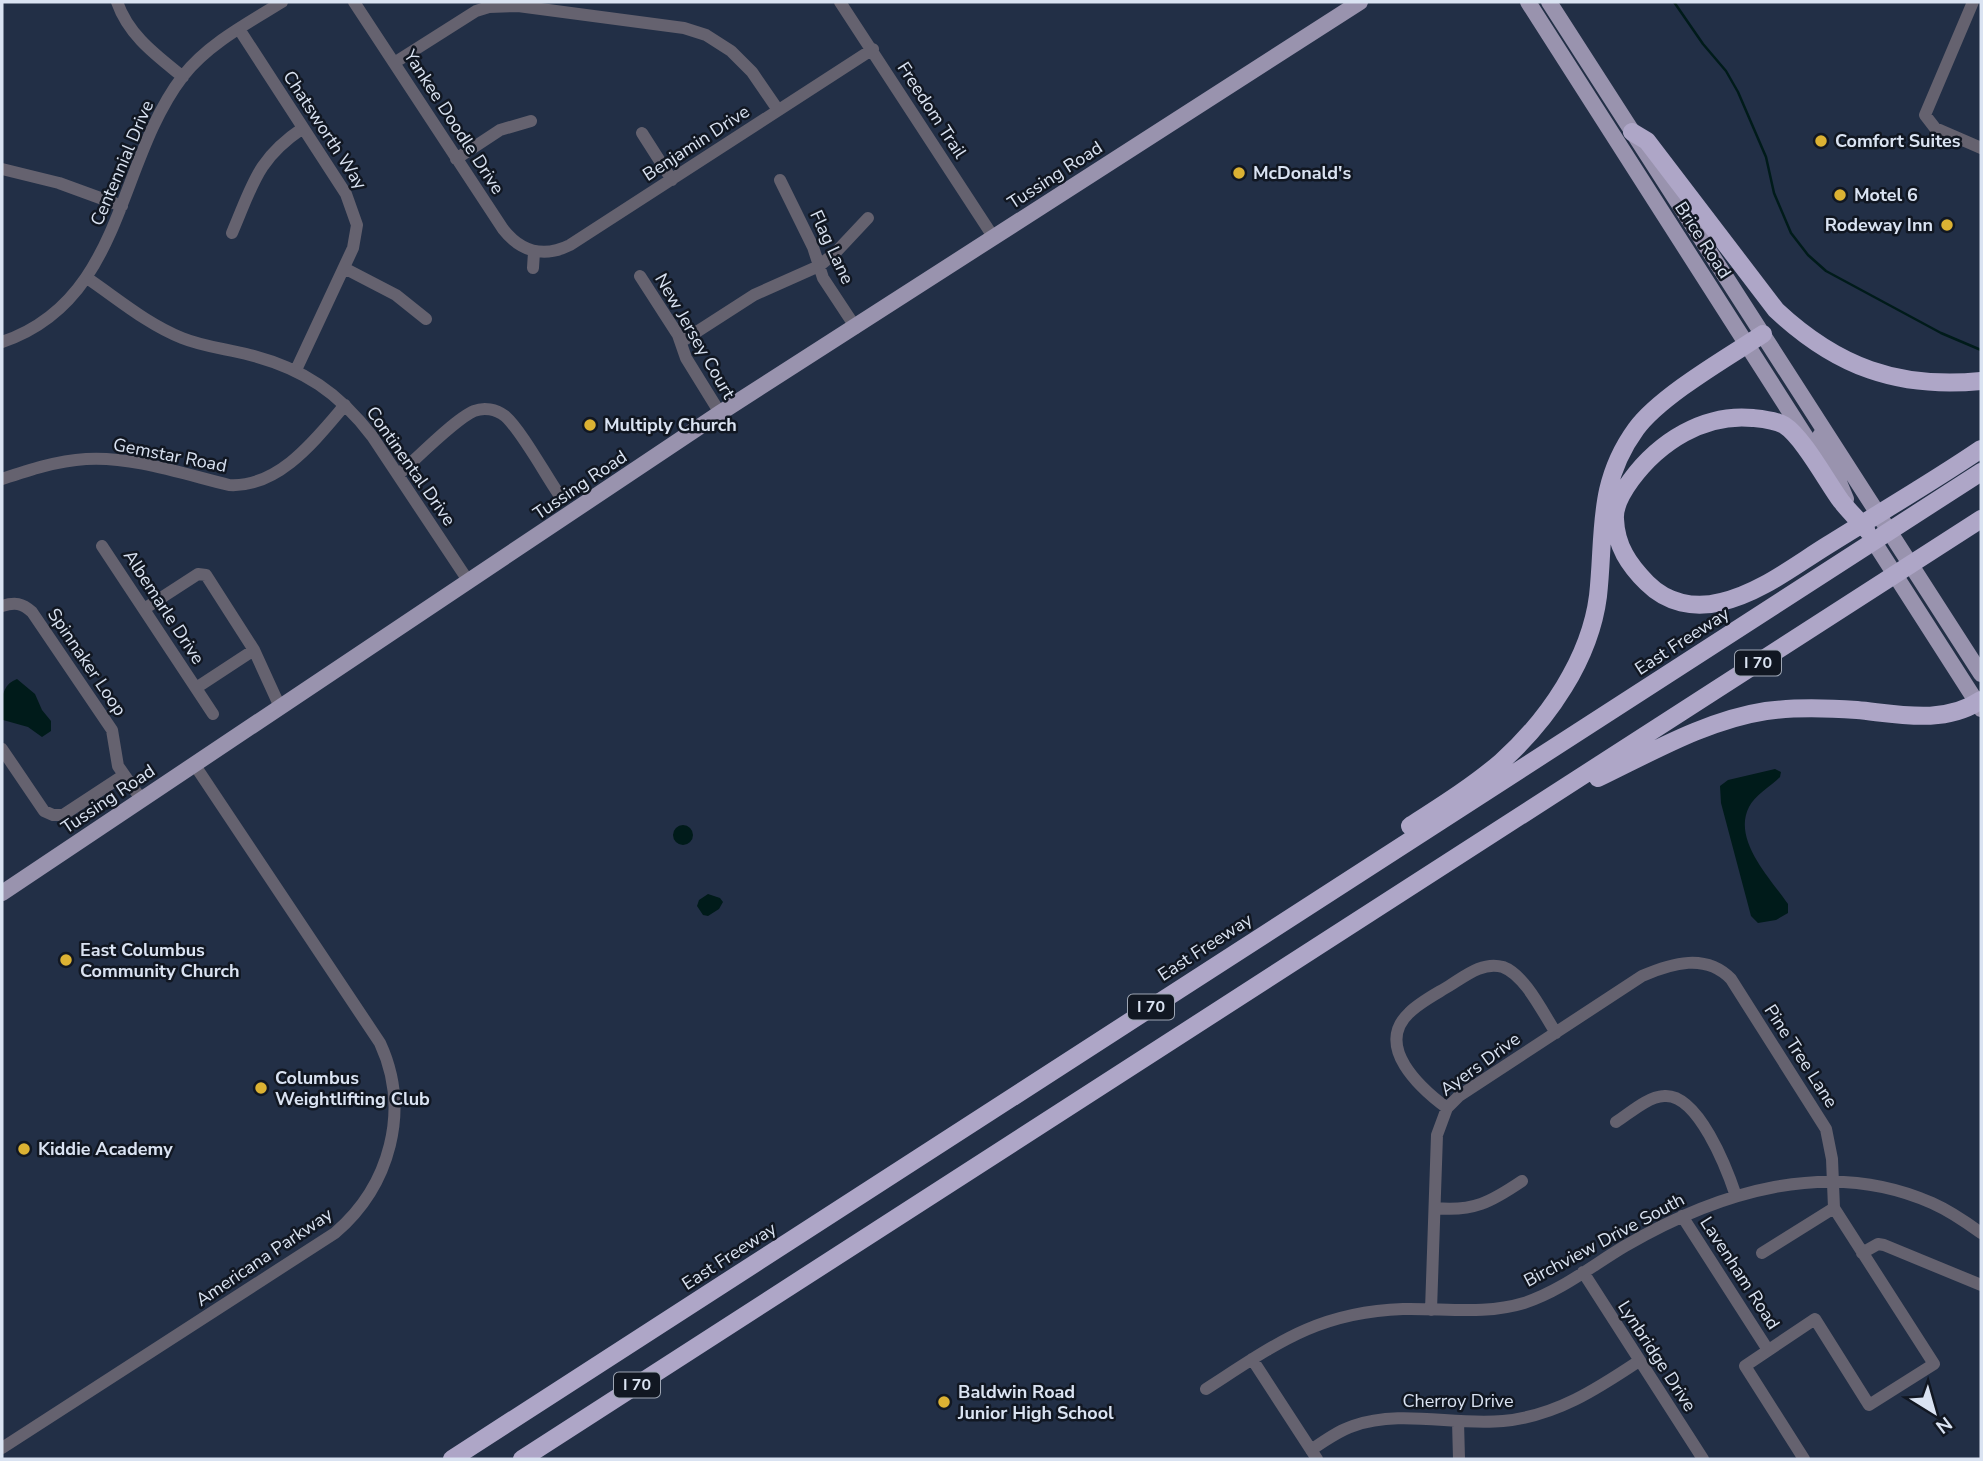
<svg xmlns="http://www.w3.org/2000/svg" width="1983" height="1461" font-family="'Nunito Sans',sans-serif">
	<rect width="100%" height="100%" fill="#222f46"/>
	<path fill="#001b1a" d="M17 679 35 694 42 710 51 721V731L42 737 28 727 3 720C0 705 0 685 17 679Z
		M1775 769 1781 772 1780 777C1771 786 1754 796 1749 807 1732 840 1771 879 1788 904V913L1776 920 1758 923 1751 916 1721 803 1720 786 1728 780Z
		M673 835a10 10 0 1 1 20 0a10 10 0 1 1-20 0Z
		M708 894 720 898 723 902 719 909 708 916 703 915 697 906 699 900Z"/>
	<g fill="none" stroke-linecap="round" stroke-linejoin="round">
		<path stroke="#001b1a" stroke-width="2.5" d="M1674 2 1703 44 1726 71 1738 92 1766 157 1774 193 1791 233 1808 255 1826 271 1941 333 1981 350"/>
		<path stroke="#65626f" stroke-width="12" d="M117 2C129 36 156 55 183 77
			M354 2 503 229C521 252 544 258 570 245L873 49
			M840 2 994 238
			M1973 2 1925 115 1935 128 1981 148
			M239 29 346 194 357 225 353 248 296 370
			M394 63 476 11 489 7 518 6 684 28 706 35 731 51 752 72 778 110
			M642 133 672 180
			M456 159 500 130 531 121
			M2 169 59 183 122 206
			M780 180 813 247 823 278 856 328
			M232 233C253 184 257 159 303 128
			M344 268 396 295 426 319
			M533 268 534 252
			M640 276 678 335 686 358 720 413
			M87 278C118 299 147 324 182 338 204 347 228 349 250 355 304 369 339 393 372 436L469 582
			M2 342C124 301 116 163 183 76 208 44 248 23 282 2
			M681 342 754 295 819 266 836 252 868 218
			M398 475C415 460 455 419 474 411 484 407 496 409 505 416 521 430 545 474 558 493
			M2 479C29 470 56 461 86 459 131 456 184 474 229 485 279 488 316 439 345 405
			M102 546 213 714
			M2 606C15 602 22 603 32 612L112 730 118 766 141 799
			M144 609 198 574 206 575 254 650 280 707
			M196 688 254 650
			M2 749 44 811 53 815H63L124 775
			M1447 1108C1420 1088 1374 1046 1409 1013 1420 1002 1436 994 1449 986 1465 976 1483 961 1503 967 1525 975 1543 1013 1556 1033
			M1616 1122C1630 1113 1647 1097 1664 1096 1698 1093 1727 1169 1736 1196
			M1435 1208C1473 1212 1491 1202 1522 1181
			M1682 1216 1768 1350
			M1762 1253 1834 1208
			M1862 1253 1878 1244 1884 1245 1981 1285
			M1583 1272 1703 1459
			M1431 1310 1437 1135 1447 1108 1459 1096 1642 976C1672 963 1706 953 1731 979L1826 1129 1832 1159 1834 1208 1934 1364 1869 1405 1815 1319 1745 1366 1804 1459
			M1252 1359 1317 1459
			M1206 1389C1276 1344 1317 1312 1403 1309 1444 1308 1485 1315 1524 1303 1561 1291 1593 1265 1625 1246 1718 1192 1829 1157 1932 1203 1950 1211 1966 1222 1981 1233
			M1458 1421 1459 1459
			M2 1448 335 1233C390 1186 411 1110 380 1043L194 764
			M1311 1450C1324 1441 1338 1431 1353 1426 1401 1409 1454 1426 1503 1421 1556 1416 1597 1389 1639 1361"/>
		<path stroke="#9993ae" stroke-width="16" d="M1528 2 1811 445
			M1549 2 1981 674
			M1820 436 1846 499
			M1867 531 1981 709
			M2 893 720 413 1360 2"/>
		<path stroke="#aea6c7" stroke-width="18" d="M1632 132 1647 141 1776 310C1837 367 1898 389 1981 381
			M1866 529C1858 520 1849 511 1841 501 1827 482 1803 437 1784 425 1775 420 1763 419 1753 418 1704 413 1659 442 1631 480 1623 491 1614 505 1615 519 1616 546 1629 565 1647 583 1667 603 1694 609 1721 602 1760 593 1794 566 1828 545 1879 513 1931 483 1981 449
			M1598 778C1652 752 1707 720 1766 711 1795 707 1827 708 1857 710 1898 714 1944 725 1981 700
			M1410 826C1441 806 1473 786 1501 762 1548 720 1590 659 1598 596 1605 533 1596 484 1636 429 1660 396 1728 357 1763 334
			M452 1459 1981 472
			M522 1459 1981 519"/>
	</g>
	<g fill="#dcb233" stroke="#111722" stroke-width="2.5">
		<circle cx="1821" cy="141" r="7"/>
		<circle cx="1239" cy="173" r="7"/>
		<circle cx="1840" cy="195" r="7"/>
		<circle cx="1947" cy="225" r="7"/>
		<circle cx="590" cy="425" r="7"/>
		<circle cx="66" cy="960" r="7"/>
		<circle cx="261" cy="1088" r="7"/>
		<circle cx="24" cy="1149" r="7"/>
		<circle cx="944" cy="1402" r="7"/>
	</g>
	<g text-anchor="middle" dominant-baseline="central" stroke-width="5" stroke-linejoin="round" paint-order="stroke">
		<g fill="#111722" stroke="#9ea6b4" stroke-width="2">
			<rect x="1735" y="650.5" width="46" height="25" rx="5"/>
			<rect x="1128" y="994.5" width="46" height="25" rx="5"/>
			<rect x="614" y="1372.5" width="46" height="25" rx="5"/>
		</g>
		<g font-size="16" font-weight="bold" fill="#dae3f2">
			<text x="1758" y="663">I 70</text>
			<text x="1151" y="1007">I 70</text>
			<text x="637" y="1385">I 70</text>
		</g>
		<g font-size="18" fill="#dae3f2" stroke="#111722">
			<text transform="translate(932 110) rotate(57)">Freedom Trail</text>
			<text transform="translate(454 122) rotate(57)">Yankee Doodle Drive</text>
			<text transform="translate(325 130) rotate(57)">Chatsworth Way</text>
			<text transform="translate(696 143) rotate(-33)">Benjamin Drive</text>
			<text transform="translate(122 163) rotate(-67)">Centennial Drive</text>
			<text transform="translate(1055 175) rotate(-33)">Tussing Road</text>
			<text transform="translate(1703 240) rotate(57)">Brice Road</text>
			<text transform="translate(832 247) rotate(65)">Flag Lane</text>
			<text transform="translate(695 336) rotate(60)">New Jersey Court</text>
			<text transform="translate(170 455) rotate(11)">Gemstar Road</text>
			<text transform="translate(411 466) rotate(55)">Continental Drive</text>
			<text transform="translate(580 485) rotate(-34)">Tussing Road</text>
			<text transform="translate(164 607) rotate(57)">Albemarle Drive</text>
			<text transform="translate(1682 641) rotate(-33)">East Freeway</text>
			<text transform="translate(87 662) rotate(56)">Spinnaker Loop</text>
			<text transform="translate(108 799) rotate(-34)">Tussing Road</text>
			<text transform="translate(1205 947) rotate(-33)">East Freeway</text>
			<text transform="translate(1801 1056) rotate(57)">Pine Tree Lane</text>
			<text transform="translate(1480 1064) rotate(-36)">Ayers Drive</text>
			<text transform="translate(1604 1240) rotate(-28)">Birchview Drive South</text>
			<text transform="translate(729 1256) rotate(-33)">East Freeway</text>
			<text transform="translate(264 1257) rotate(-34)">Americana Parkway</text>
			<text transform="translate(1740 1273) rotate(57)">Lavenham Road</text>
			<text transform="translate(1657 1356) rotate(57)">Lynbridge Drive</text>
			<text x="1458" y="1401">Cherroy Drive</text>
		</g>
		<g font-size="18" font-weight="bold" fill="#dae3f2" stroke="#111722" text-anchor="start">
			<text x="1835" y="141">Comfort Suites</text>
			<text x="1253" y="173">McDonald's</text>
			<text x="1854" y="195">Motel 6</text>
			<text x="1933" y="225" text-anchor="end">Rodeway Inn</text>
			<text x="604" y="425">Multiply Church</text>
			<text x="80" y="950">East Columbus<tspan x="80" dy="21">Community Church</tspan></text>
			<text x="275" y="1078">Columbus<tspan x="275" dy="21">Weightlifting Club</tspan></text>
			<text x="38" y="1149">Kiddie Academy</text>
			<text x="958" y="1392">Baldwin Road<tspan x="958" dy="21">Junior High School</tspan></text>
		</g>
	</g>
	<rect width="1983" height="1461" fill="none" stroke="#dae3f2" stroke-width="7"/>
	<g transform="translate(1934 1412) rotate(143)" stroke="#111722" stroke-width="5" paint-order="stroke">
	<path d="M0-5L12 26L0 18L-12 26Z" fill="#dae3f2"/>
	<text y="-10" font-size="19" font-weight="bold" text-anchor="middle" fill="#dae3f2">N</text>
	</g>
</svg>
